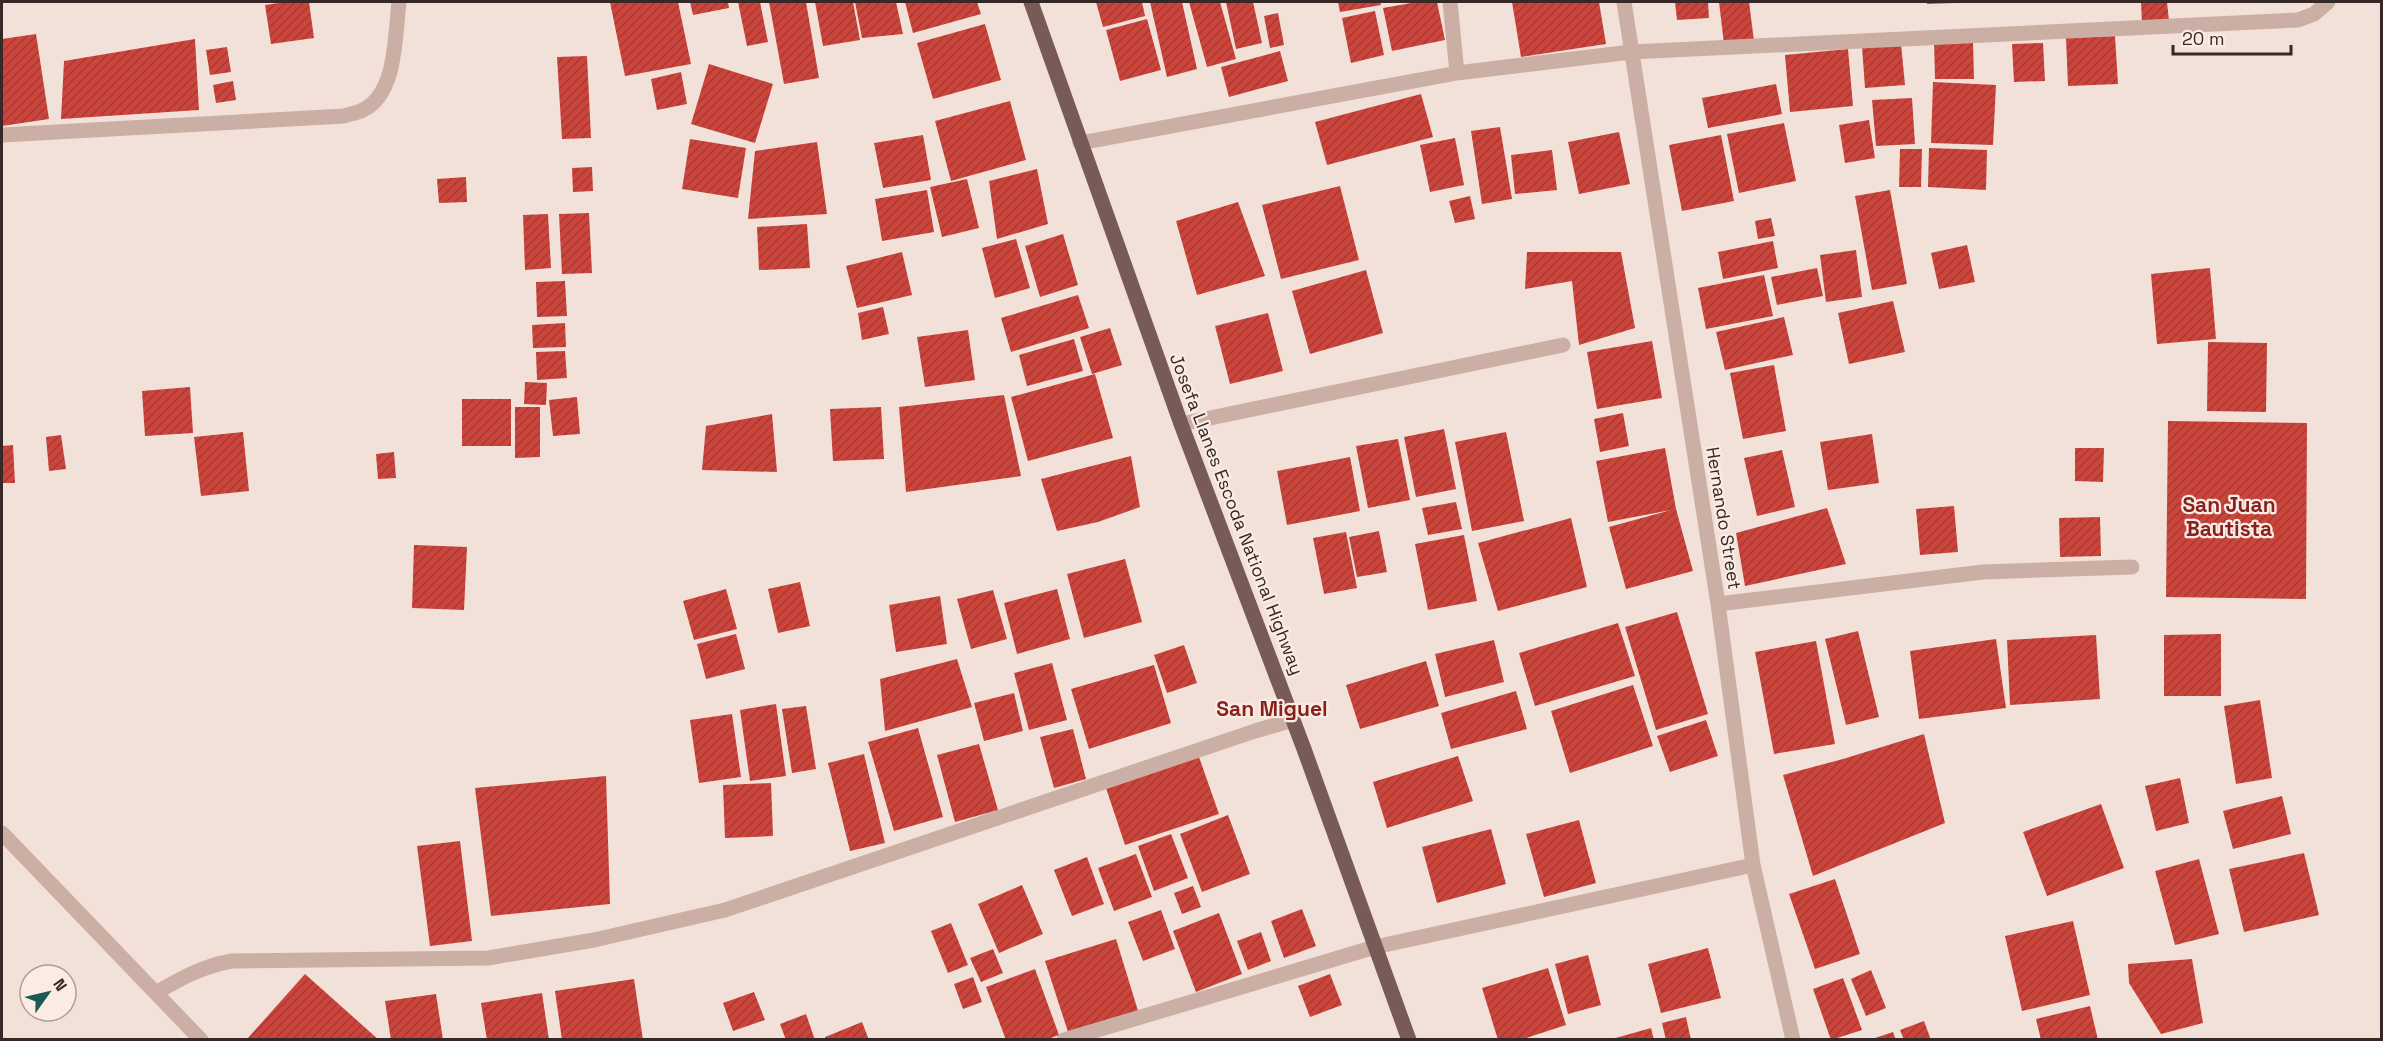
<svg xmlns="http://www.w3.org/2000/svg" width="2383" height="1041" font-family="'Space Grotesk',sans-serif">
	<defs>
		<pattern id="building-hatch" width="6" height="6" patternUnits="userSpaceOnUse" patternTransform="scale(1.5)"><rect width="6" height="6" fill="#cc453d"/><path d="M-1 1l2-2M0 6l6-6M5 7l2-2" fill="none" stroke="#a63a33"/></pattern>
	</defs>
	<rect width="100%" height="100%" fill="#f2e1d8"/>
	<path fill="url(#building-hatch)" d="M286 2H309L314 38 271 44 265 5Z
		M610 2H678L691 64 625 76Z
		M690 2H728L729 8 693 15Z
		M738 2H760L768 42 747 46Z
		M769 2H806L819 78 784 84Z
		M815 2H853L860 40 823 46Z
		M855 2H896L903 34 862 38Z
		M905 2H977L981 14 913 33Z
		M1096 2H1142L1145 16 1103 27Z
		M1150 2H1182L1197 69 1167 77Z
		M1189 2H1220L1236 59 1207 67Z
		M1226 2H1253L1262 43 1236 49Z
		M1338 2H1380L1381 5 1340 12Z
		M1417 2H1437L1445 40 1392 51 1383 8Z
		M1512 2H1599L1606 44 1521 57Z
		M1675 2H1708L1709 18 1677 20Z
		M1719 2H1749L1754 41 1724 44Z
		M1927 2H1955V3L1927 4Z
		M2141 2H2167L2169 21 2142 23Z
		M1375 11 1384 55 1351 63 1342 18Z
		M1278 13 1284 45 1270 48 1264 16Z
		M1147 19 1161 70 1120 81 1106 30Z
		M985 24 1001 80 933 99 917 43Z
		M36 34 49 119 2 126V39Z
		M2115 36 2118 84 2068 86 2066 38Z
		M195 39 199 110 61 119 64 61Z
		M1934 41H1973L1974 79H1935Z
		M2043 43 2045 81 2014 82 2012 44Z
		M1901 44 1905 85 1865 88 1862 47Z
		M227 47 231 72 210 75 206 50Z
		M1848 49 1853 106 1790 112 1785 55Z
		M1280 51 1288 81 1229 97 1221 67Z
		M587 56 591 138 562 139 557 57Z
		M709 64 773 84 755 143 691 124Z
		M681 72 687 104 657 110 651 79Z
		M233 81 236 100 216 103 213 85Z
		M1933 82 1996 85 1993 145 1931 143Z
		M1776 84 1782 114 1708 128 1702 98Z
		M1421 94 1433 137 1327 165 1315 122Z
		M1912 98 1915 144 1876 146 1872 100Z
		M1010 101 1026 160 951 181 935 121Z
		M1869 120 1875 158 1845 163 1839 125Z
		M1784 123 1796 181 1739 193 1727 134Z
		M1500 127 1512 199 1482 204 1471 131Z
		M1619 132 1630 184 1579 194 1568 142Z
		M923 135 931 180 883 188 874 143Z
		M1721 135 1734 201 1682 211 1669 145Z
		M1455 138 1464 185 1430 192 1420 145Z
		M690 139 746 148 738 198 682 189Z
		M817 142 827 214 748 219 755 151Z
		M1929 148 1987 150 1986 190 1928 187Z
		M1900 149H1922L1921 187H1899Z
		M1552 150 1557 190 1515 194 1511 155Z
		M592 167 593 191 573 192 572 168Z
		M1037 169 1048 224 997 239 989 181Z
		M466 177 467 202 439 203 437 179Z
		M967 179 979 228 942 237 930 187Z
		M1340 186 1359 260 1281 279 1262 205Z
		M927 190 934 232 882 241 875 199Z
		M1890 190 1907 284 1872 290 1855 196Z
		M1470 196 1475 219 1455 223 1449 201Z
		M1238 202 1265 276 1197 295 1176 221Z
		M589 213 592 273 562 274 559 214Z
		M548 214 551 268 525 270 523 215Z
		M1771 218 1775 236 1758 239 1755 221Z
		M807 224 810 268 759 270 757 227Z
		M1063 234 1078 285 1040 297 1025 246Z
		M1016 239 1030 288 995 298 982 248Z
		M1773 241 1778 268 1723 279 1718 252Z
		M1967 245 1975 282 1939 289 1931 253Z
		M1856 250 1862 297 1826 302 1820 255Z
		M902 252 912 295 857 308 846 266Z
		M1527 252H1621L1635 328 1579 345 1572 281 1525 289Z
		M1817 268 1823 296 1777 305 1771 277Z
		M2210 268 2216 339 2157 344 2151 274Z
		M1366 270 1383 333 1310 354 1292 291Z
		M1764 275 1773 316 1706 329 1698 288Z
		M565 281 567 316 537 317 536 282Z
		M1078 295 1089 328 1011 352 1001 318Z
		M1893 301 1905 352 1849 364 1838 313Z
		M883 307 889 334 862 340 858 313Z
		M1268 313 1283 371 1230 384 1215 326Z
		M1784 317 1793 355 1725 370 1716 332Z
		M565 323 566 347 533 348 532 325Z
		M1110 328 1122 365 1092 374 1080 337Z
		M968 330 975 380 925 387 917 337Z
		M1074 339 1083 371 1027 386 1019 355Z
		M1652 341 1662 398 1597 409 1587 352Z
		M2208 342 2267 343 2266 412 2207 411Z
		M565 351 567 378 537 380 536 352Z
		M1774 365 1786 431 1743 439 1730 373Z
		M1095 374 1113 438 1028 461 1011 397Z
		M525 382 547 383 546 405 524 404Z
		M190 387 193 433 145 436 142 391Z
		M1004 395 1021 476 906 492 899 407Z
		M577 397 580 434 553 436 549 400Z
		M462 399H511V446H462Z
		M515 407H540V457L515 458Z
		M881 407 884 459 833 461 830 409Z
		M1623 413 1629 446 1600 452 1594 419Z
		M772 414 777 472 702 470 706 426Z
		M2168 421 2307 423 2306 599 2166 597Z
		M1444 429 1456 489 1416 497 1404 437Z
		M243 432 249 491 201 496 194 437Z
		M1506 432 1524 521 1472 531 1455 442Z
		M1872 434 1879 483 1828 490 1820 442Z
		M61 435 66 469 49 471 46 437Z
		M1398 439 1410 500 1368 508 1356 446Z
		M13 445 15 483H2V446Z
		M1665 448 1676 509 1693 571 1626 589 1609 527 1671 510 1608 522 1596 461Z
		M2075 448H2104L2103 482 2075 481Z
		M1782 450 1795 507 1757 516 1744 458Z
		M394 452 396 478 378 479 376 454Z
		M1131 456 1140 507 1098 522 1057 531 1041 479Z
		M1350 457 1360 511 1287 525 1277 471Z
		M1456 502 1462 529 1428 535 1422 508Z
		M1954 506 1958 552 1920 555 1916 509Z
		M1827 508 1846 564 1745 586 1736 533Z
		M2100 517 2101 556 2060 557 2059 518Z
		M1571 518 1587 587 1498 611 1478 543Z
		M1379 531 1387 572 1357 577 1349 537Z
		M1346 532 1357 588 1324 594 1313 538Z
		M1464 535 1477 601 1428 610 1415 544Z
		M414 545 467 547 464 610 412 608Z
		M1125 559 1142 622 1084 638 1067 574Z
		M800 582 810 626 778 633 768 589Z
		M726 589 737 629 694 640 683 601Z
		M1057 589 1070 639 1017 654 1004 603Z
		M993 590 1007 639 971 649 957 599Z
		M940 596 947 644 896 652 889 605Z
		M1677 612 1708 714 1656 730 1625 627Z
		M1618 623 1635 676 1535 706 1519 653Z
		M1858 631 1879 717 1846 725 1825 639Z
		M736 634 745 669 706 679 697 644Z
		M2221 634V696H2164V635Z
		M2096 635 2100 699 2010 705 2007 640Z
		M1996 639 2006 708 1919 719 1910 651Z
		M1494 640 1504 682 1445 697 1435 654Z
		M1816 641 1835 744 1774 754 1755 652Z
		M1184 645 1197 683 1167 693 1154 655Z
		M957 659 972 707 885 731 880 679Z
		M1426 661 1439 706 1360 729 1346 685Z
		M1052 663 1067 720 1029 730 1014 673Z
		M1154 665 1171 723 1089 749 1071 689Z
		M1633 685 1653 746 1570 773 1551 711Z
		M1516 691 1527 729 1451 749 1441 713Z
		M1014 693 1023 731 984 741 974 703Z
		M2260 700 2272 778 2236 784 2224 706Z
		M776 704 786 776 750 781 740 710Z
		M806 706 816 769 792 773 782 709Z
		M732 714 741 777 699 783 690 720Z
		M1706 720 1718 756 1670 772 1657 736Z
		M918 728 943 817 894 831 868 742Z
		M1073 729 1086 779 1054 788 1040 737Z
		M1924 734 1945 823 1813 876 1783 775 1843 759Z
		M979 744 998 810 955 822 937 755Z
		M864 754 885 843 850 851 828 763Z
		M1458 756 1473 801 1387 828 1373 782Z
		M1199 757 1219 814 1125 845 1106 788Z
		M606 776 610 904 491 916 475 788Z
		M2180 778 2189 823 2156 831 2145 786Z
		M771 783 773 836 725 838 723 785Z
		M2282 796 2291 834 2233 849 2223 811Z
		M2101 804 2124 868 2047 896 2023 832Z
		M1228 815 1250 874 1202 892 1180 834Z
		M1579 820 1596 883 1544 897 1526 834Z
		M1491 829 1506 884 1437 903 1422 847Z
		M1171 834 1188 878 1154 891 1138 846Z
		M460 841 472 941 430 946 417 846Z
		M2304 853 2319 915 2244 932 2229 869Z
		M1136 854 1152 897 1114 911 1098 868Z
		M1087 857 1104 904 1072 916 1054 870Z
		M2199 859 2219 934 2175 945 2155 871Z
		M1835 879 1860 954 1815 969 1789 894Z
		M1022 885 1043 934 999 953 978 904Z
		M1193 886 1201 907 1182 914 1174 893Z
		M1302 909 1316 946 1284 958 1271 921Z
		M1161 910 1175 949 1143 961 1128 922Z
		M1219 913 1242 974 1196 992 1173 931Z
		M2073 921 2090 995 2022 1011 2005 936Z
		M951 923 968 965 948 973 931 931Z
		M1261 932 1271 961 1248 970 1237 941Z
		M1116 939 1139 1014 1069 1035 1045 961Z
		M1708 948 1721 998 1661 1013 1648 964Z
		M993 949 1003 973 981 982 970 958Z
		M1588 955 1601 1005 1568 1014 1555 964Z
		M2192 959 2203 1023 2161 1034 2129 983 2128 964Z
		M1548 968 1566 1025 1520 1040H1498L1482 988Z
		M1035 969 1059 1035 1045 1040H1006L986 987Z
		M1871 970 1886 1008 1866 1016 1851 979Z
		M305 974 379 1040H250L248 1038Z
		M1330 974 1342 1005 1310 1017 1298 986Z
		M973 977 982 1002 963 1009 954 984Z
		M1843 978 1862 1030 1831 1040 1813 989Z
		M634 979 643 1040H562L555 991Z
		M754 992 765 1020 733 1031 723 1003Z
		M542 993 549 1040H487L481 1003Z
		M436 994 443 1040H391L385 1001Z
		M2090 1006 2098 1040H2041L2036 1019Z
		M806 1014 815 1040H786L780 1024Z
		M1686 1017 1691 1040H1666L1662 1023Z
		M1924 1021 1931 1040H1904L1900 1030Z
		M862 1022 869 1040H826L825 1037Z
		M1651 1028 1654 1040H1612V1039Z
		M1893 1032 1896 1040H1872V1039Z"/>
	<g fill="none" stroke-linecap="round" stroke-linejoin="round">
		<path stroke="#cbaea4" stroke-width="15" d="M1450 2 1457 73
			M1624 2 1718 604 1753 865 1793 1040
			M2 135 344 116C350 114 357 113 363 110 397 94 395 34 399 2
			M1080 143 1457 73 1631 52 2298 20 2314 14 2328 2
			M1181 424 1563 345
			M1718 604 1983 572 2132 567
			M2 833 201 1040
			M156 993C181 978 203 966 232 961L488 958 594 940 725 910 1255 731 1293 720
			M1064 1040 1375 947 1753 865"/>
		<path stroke="#785b56" stroke-width="15" d="M1031 2 1181 424 1304 749 1409 1040"/>
	</g>
	<g text-anchor="middle" dominant-baseline="central" stroke-width="4.5" stroke-linejoin="round" paint-order="stroke">
		<g font-size="18" fill="#362826" stroke="#faece5">
			<text transform="translate(1237 514) rotate(69)">Josefa Llanes Escoda National Highway</text>
			<text transform="translate(1724 518) rotate(81)">Hernando Street</text>
		</g>
		<g font-size="21" font-weight="bold" fill="#88211b" stroke="#faece5">
			<text x="2229" y="504">San Juan<tspan x="2229" dy="24">Bautista</tspan></text>
			<text x="1272" y="708">San Miguel</text>
		</g>
	</g>
	<rect width="2383" height="1041" fill="none" stroke="#362826" stroke-width="6"/>
	<g transform="translate(48 993) rotate(56)"><circle r="28" fill="#faece5" stroke="#ac9e99" stroke-width="1.5"/>
	<path d="M0-4.5L10 22L0 15L-10 22Z" fill="#1a5951"/>
	<text y="-9" font-size="16" font-weight="bold" text-anchor="middle" fill="#362826">N</text>
	</g>
	<path d="M2173 45v9h118v-9" fill="none" stroke="#362826" stroke-width="3"/>
	<text x="2182" y="45" font-size="18" fill="#362826" stroke="#faece5" stroke-width="4.5" paint-order="stroke">20 m</text>
</svg>
